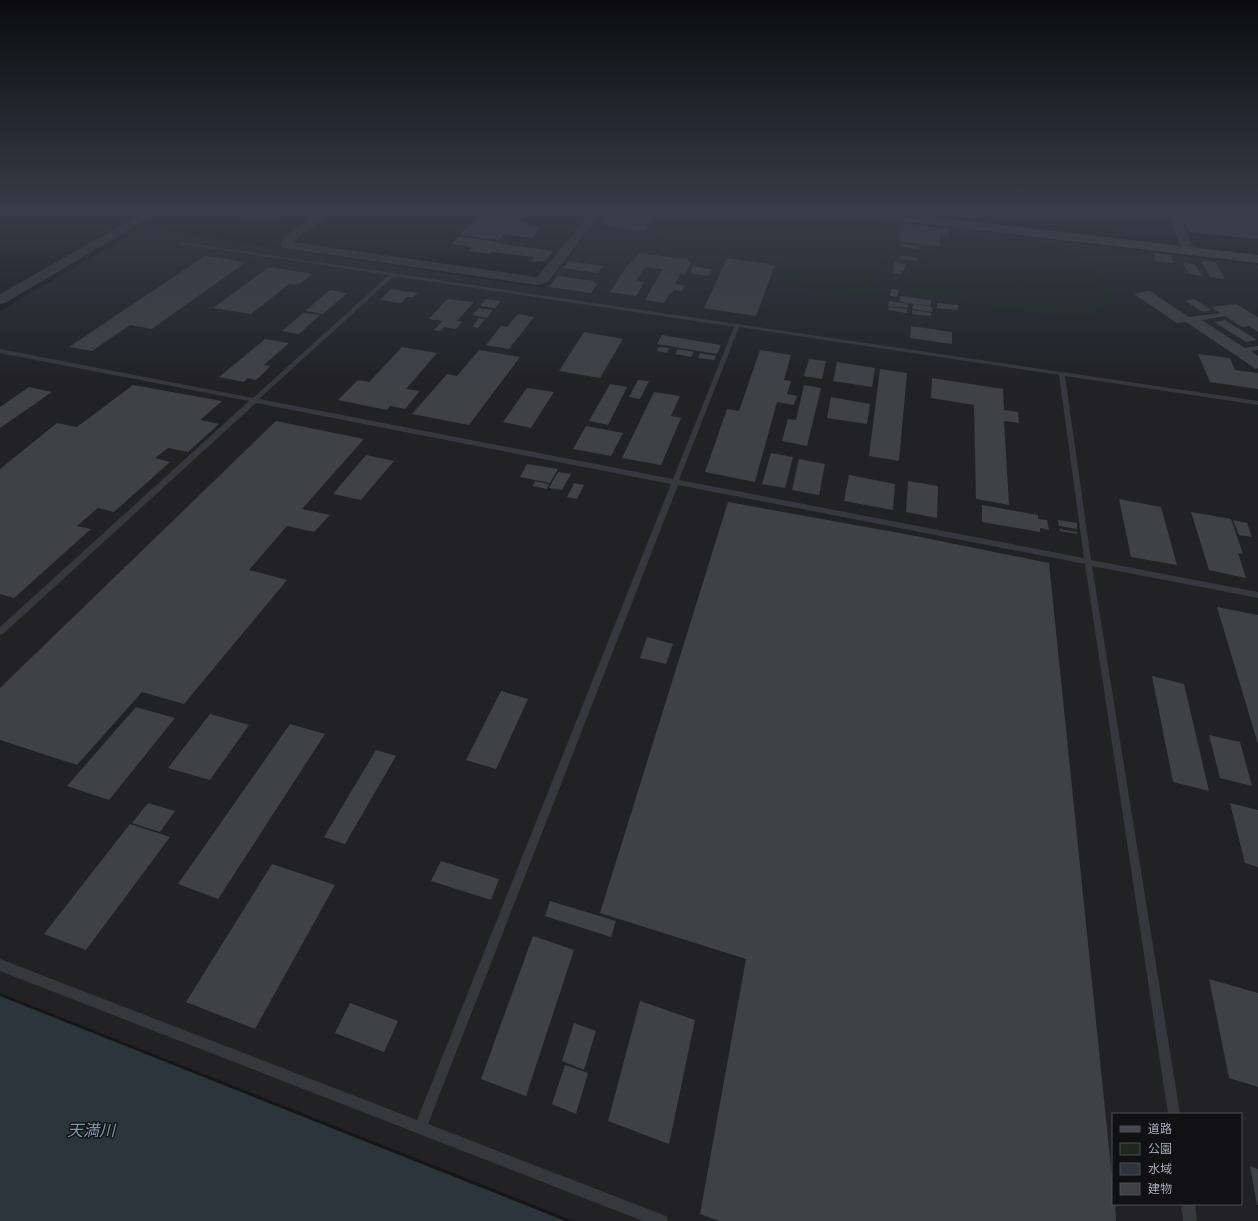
<svg xmlns="http://www.w3.org/2000/svg" width="1258" height="1221" font-family="'Fira Sans','Noto Sans JP',sans-serif">
	<rect width="100%" height="100%" fill="#161618"/>
	<path fill="#222225" fill-rule="evenodd" d="M604 212H820L1258 265V1221H574L0 993V311L142 228 545 288ZM1113 1114H1241V1204H1113Z
		M936 212H1258V240L1187 232 1163 238Z"/>
	<path fill="#1e261f" d="M674 212H816L870 219 888 227 880 272 872 274 870 284 877 285 874 297 774 282 782 266 776 262 653 245Z
		M956 233C1000 232 1051 238 1087 265 1097 272 1105 280 1107 291 1110 309 1090 315 1077 320L923 296 914 293 907 287 909 278Z"/>
	<path fill="#2c353c" d="M0 996 565 1221H0Z"/>
	<path fill="#404145" d="M216 212H264L278 214 269 221Z
		M609 212H656L644 231 599 225Z
		M1180 212H1212L1258 217V239L1189 232Z
		M482 213 521 218 518 221 527 222 525 225 541 227 532 238 504 234 499 240 460 235Z
		M901 223 950 229V236L940 235V247L898 241Z
		M458 236 498 242 496 243 554 251 545 262 532 261 534 257 491 252 489 254 468 251 472 247 451 244Z
		M901 243 919 246V249L900 247Z
		M639 253 688 259 687 261 691 262 684 275 661 272 662 269 645 267 636 281 644 282 636 296 610 292 628 264H630Z
		M1153 253 1171 255 1174 263 1156 261Z
		M900 255 919 258 918 261 899 259Z
		M205 256 246 262 152 329 130 325 92 351 69 347Z
		M727 258 775 265 756 316 704 308Z
		M1201 260 1216 262 1225 279 1210 277Z
		M569 261 603 266 598 273 563 268Z
		M894 262 905 264 904 271H901V274L893 273Z
		M1183 263 1196 265 1202 276 1189 274Z
		M693 266 712 269 709 276 690 273Z
		M269 267 313 274 298 285 289 284 251 314 213 308Z
		M661 272 680 275 675 284 685 286 682 291 674 290 672 293H670L664 303 645 300Z
		M558 276 595 281 594 283H598L591 293 549 287Z
		M391 289 411 292 418 293 413 297H407L401 303 380 300Z
		M891 289 898 290 897 297 890 296Z
		M330 290 347 293 323 314 305 311Z
		M1150 291 1189 317 1220 313 1211 307 1236 304 1258 317V332L1249 326 1242 327 1225 316 1202 320 1245 348 1258 346V350L1251 351 1258 356V368L1256 369 1186 322 1177 323 1134 294Z
		M900 296 931 300V306L900 302Z
		M447 299 474 302 457 321 462 322 456 329 444 327 441 331 434 330 443 321 429 319Z
		M486 299 501 301 495 308 480 306Z
		M1194 299 1212 310 1203 312 1185 301Z
		M889 301 908 304V308L888 306Z
		M937 303 958 305V310L937 308Z
		M913 304 932 307V312L912 309Z
		M889 307 907 309V313L888 310Z
		M479 308 493 310 487 318 472 315Z
		M912 310 931 313V316L912 314Z
		M303 313 320 315 299 334 282 331Z
		M518 314 534 317 509 349 486 345 501 326 507 327Z
		M479 318 485 319 478 328 472 327Z
		M1225 320 1257 340 1246 342 1214 322Z
		M911 326 952 332V344L910 338Z
		M584 332 623 339 600 378 559 371Z
		M662 335 721 345 717 354 657 344Z
		M265 339 289 343 264 365 271 366 256 380 248 378 244 382 219 377Z
		M402 347 437 353 406 389 420 391 405 409 390 406 387 410 338 400 358 380 369 382Z
		M659 347 669 348 667 353 657 351Z
		M678 349 694 352 691 357 675 354Z
		M479 350 520 357 469 425 412 414 447 374 457 376Z
		M760 350 791 355 784 380 791 381 787 394 797 396 794 405 777 402 755 482 705 472 727 409 739 411Z
		M700 353 716 356 714 360 698 358Z
		M1198 354 1230 358 1235 370 1258 373V389L1210 382Z
		M809 359 826 361 822 379 804 376Z
		M837 362 875 368 872 387 833 381Z
		M880 369 907 373 899 461 869 456Z
		M932 378 1003 389 1004 410 1018 412 1019 423 1004 421 1009 505 976 499 974 405 931 398Z
		M638 380 649 381 640 399 629 397Z
		M610 384 627 387 608 425 589 421Z
		M133 385 222 401 200 420 219 424 188 452 168 448 155 458 170 462 114 512 98 508 77 526 91 529 14 598 0 594V469L57 423 77 427Z
		M804 385 821 388 807 446 782 441 788 419 796 420Z
		M29 387 52 392 0 428V407Z
		M527 388 554 392 531 428 503 422Z
		M654 392 680 396 671 416 681 418 661 465 622 458Z
		M831 397 870 404 867 424 827 418Z
		M276 421 364 439 302 509 330 515 314 532 287 526 249 570 287 580 184 704 142 692 77 765 0 740V688Z
		M586 426 623 433 611 456 573 449Z
		M771 453 793 457 785 488 762 484Z
		M366 455 394 461 361 500 333 494Z
		M799 459 825 464 819 495 792 490Z
		M527 464 558 469 550 483 520 477Z
		M558 472 571 474 562 490 549 488Z
		M849 475 895 484 893 510 844 501Z
		M535 481 549 484 547 489 533 486Z
		M908 481 938 486 937 518 906 512Z
		M574 483 584 485 577 499 567 497Z
		M1119 499 1161 507 1177 565 1131 557Z
		M728 502 905 534 1049 563 1113 1187V1204H1115L1116 1221H719L700 1214 746 959 600 913Z
		M982 505 1038 515V519L1047 520 1049 530 1040 528V532L982 522Z
		M1191 512 1231 519 1243 554 1238 553 1246 578 1209 570Z
		M1058 520 1077 523V529L1059 526Z
		M1233 520 1247 523 1252 537 1239 535Z
		M1059 529 1077 532 1078 534 1060 531Z
		M1217 607 1258 615V744Z
		M647 637 673 644 666 664 640 658Z
		M1152 676 1184 684 1209 791 1173 782Z
		M501 691 528 699 496 769 466 760Z
		M136 707 175 718 109 800 67 786Z
		M210 714 249 725 210 780 168 768Z
		M290 724 325 734 218 899 178 884Z
		M1209 735 1240 742 1252 786 1220 778Z
		M376 750 396 756 345 844 324 837Z
		M148 803 175 811 160 832 132 823Z
		M1230 803 1258 810V867L1245 863Z
		M130 824 170 837 86 950 44 934Z
		M441 861 499 879 491 900 431 881Z
		M272 864 335 885 255 1029 186 1002Z
		M550 901 616 921 611 937 545 916Z
		M533 936 574 950 526 1096 481 1079Z
		M1209 979 1258 993V1087L1229 1078Z
		M640 1001 695 1020 669 1144 608 1121Z
		M350 1003 398 1021 384 1052 335 1033Z
		M574 1023 596 1031 584 1070 562 1061Z
		M565 1065 588 1073 576 1114 552 1104Z
		M1250 1166 1258 1169V1205H1257Z"/>
	<g fill="none" stroke-linecap="round" stroke-linejoin="round">
		<path stroke="#3d3f44" stroke-width="1.5" stroke-dasharray="1 2" stroke-linecap="butt" d="M835 212 844 214"/>
		<path fill="#37383d" fill-rule="evenodd" d="M182 242 1258 401V405L1065 376 1091 560 1258 592V598L1092 566 1180 1114H1168L1085 564 678 485 428 1124 661 1214 666 1216 668 1221H643L0 971V959L417 1120 671 484 256 403 3 634 0 635V627L249 401 0 353V349L253 398 389 275 180 244V243ZM394 276 734 327 673 479 259 399ZM739 327 1059 375 1084 558 679 480Z
			M1181 1204H1195L1197 1221H1183Z"/>
		<path fill="#37383d" fill-rule="evenodd" d="M145 212H159L5 303 0 304V294Z
			M319 212H332L293 242 536 277 538 276 591 212H602L548 282 537 285 283 248 281 245 283 238Z
			M1167 212H1178L1193 246 1191 249H1183L1181 246Z"/>
		<path fill="#45474d" fill-rule="evenodd" d="M852 212H892L1258 255V263L858 216Z"/>
	</g>
	<linearGradient id="sky" x2="0" y2="1"><stop stop-color="#0c0c0d"/><stop offset="0.55" stop-color="#363c48"/><stop offset="1" stop-color="#363c48" stop-opacity="0"/></linearGradient>
	<rect width="1258" height="383" fill="url(#sky)"/>
	<g text-anchor="middle" dominant-baseline="central" stroke-width="3" stroke-linejoin="round" paint-order="stroke">
		<g font-size="16" font-style="italic" fill="#7f9bb3" stroke="#111113">
			<text x="91" y="1130">天満川</text>
		</g>
	</g>
	<rect x="1112" y="1113" width="130" height="92" fill="#111113" stroke="#4d4f55"/>
	<rect x="1120" y="1126" width="20" height="6" fill="#45474d" stroke="#4d4f55"/>
	<text x="1148" y="1133" font-size="12" fill="#a8adb8">道路</text>
	<rect x="1120" y="1143" width="20" height="12" fill="#1e261f" stroke="#4d4f55"/>
	<text x="1148" y="1153" font-size="12" fill="#a8adb8">公園</text>
	<rect x="1120" y="1163" width="20" height="12" fill="#2c353c" stroke="#4d4f55"/>
	<text x="1148" y="1173" font-size="12" fill="#a8adb8">水域</text>
	<rect x="1120" y="1183" width="20" height="12" fill="#404145" stroke="#4d4f55"/>
	<text x="1148" y="1193" font-size="12" fill="#a8adb8">建物</text>
</svg>
